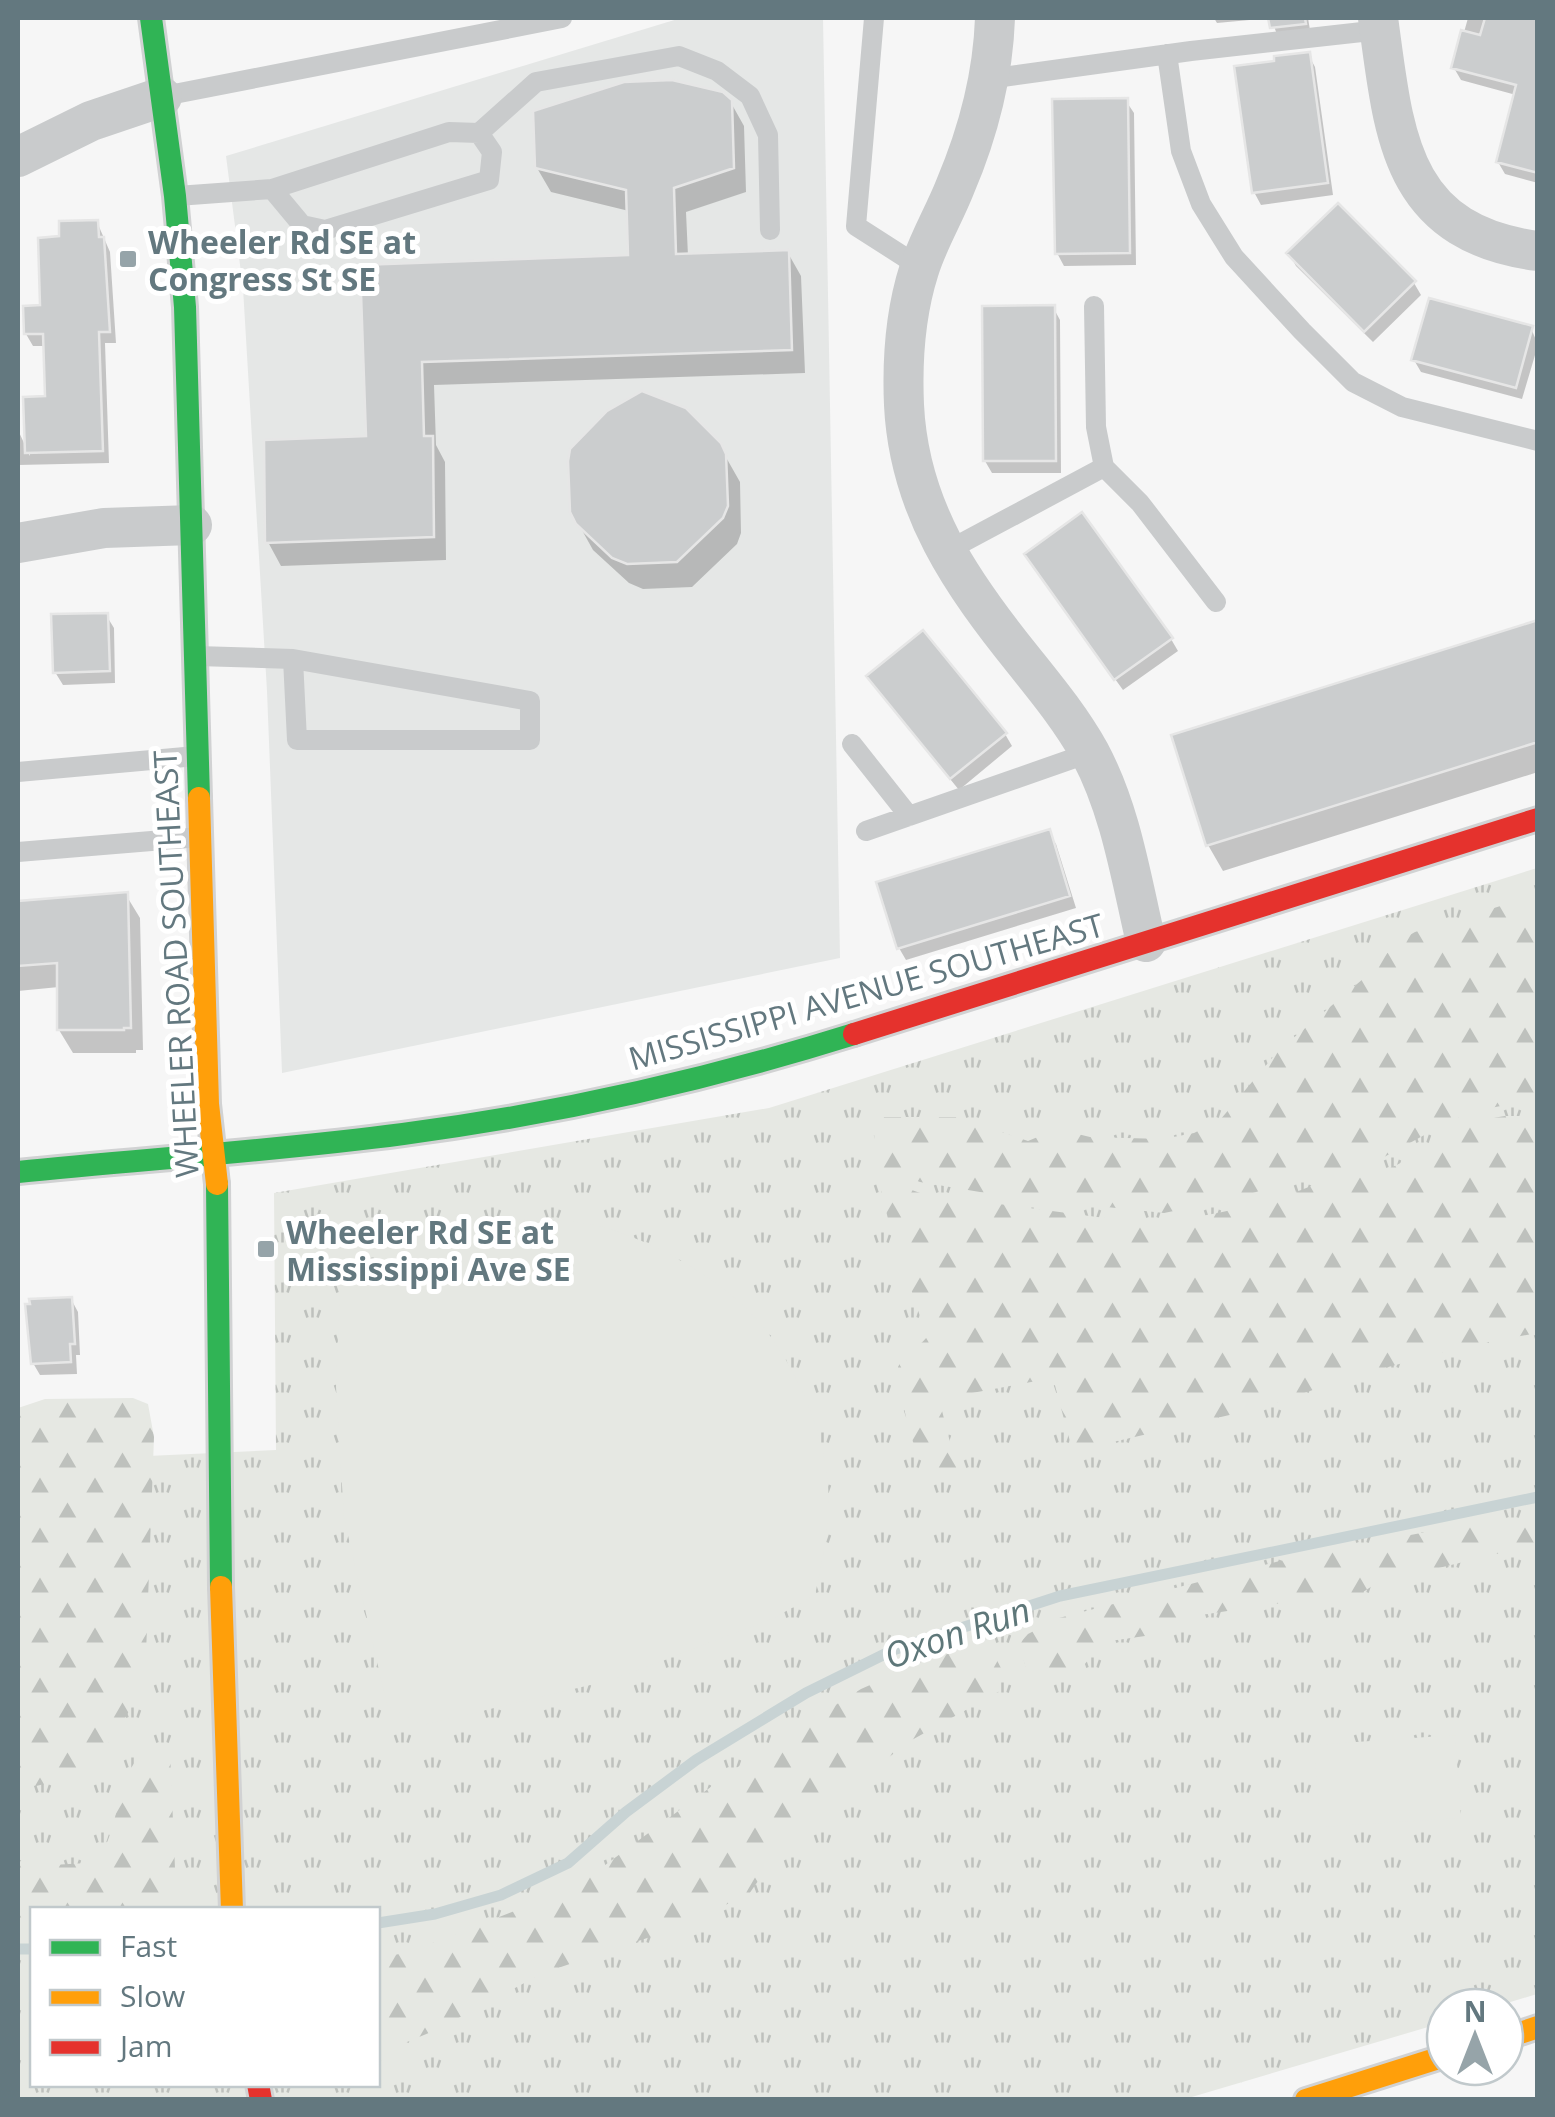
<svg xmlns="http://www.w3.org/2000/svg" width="1555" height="2117" font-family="'Open Sans',sans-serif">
	<defs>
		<pattern id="grass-tufts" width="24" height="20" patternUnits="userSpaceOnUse" patternTransform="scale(2.5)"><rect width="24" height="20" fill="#e6e8e3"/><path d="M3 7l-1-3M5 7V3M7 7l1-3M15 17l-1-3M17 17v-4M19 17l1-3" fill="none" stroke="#bec1bd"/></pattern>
		<pattern id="forest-firs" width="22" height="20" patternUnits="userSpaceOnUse" patternTransform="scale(2.5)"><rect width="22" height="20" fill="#e6e8e3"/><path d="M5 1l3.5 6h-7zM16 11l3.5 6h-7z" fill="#bec1bd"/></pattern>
	</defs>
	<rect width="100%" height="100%" fill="#f6f6f6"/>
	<path fill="#e5e7e6" d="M681 18H823L840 958 282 1073 267 691 243 288 226 156Z"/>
	<path fill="url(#grass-tufts)" fill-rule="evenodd" d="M1537 868V1994L1494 2007H1445V2022L1185 2099H18V1462L276 1450 274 1193 769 1108ZM32 1910H378V2084H32Z"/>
	<path fill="url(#forest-firs)" d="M1537 895V1105L1511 1104 1480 1110 1450 1121 1375 1162 1319 1172 1237 1198 1164 1213 1010 1197 920 1182 876 1165 874 1132 881 1117H957L1028 1141 1057 1129 1090 1137 1163 1139 1194 1133 1220 1120 1278 1051 1370 973 1396 943 1415 932Z
		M1505 1116H1537V1333L1463 1347 1347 1378 1264 1407 1087 1448 1072 1449 1053 1378 972 1393 940 1403 959 1477C957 1477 944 1478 942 1478 909 1468 902 1395 898 1367 903 1355 918 1348 927 1337L890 1227 878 1178 923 1194 1135 1222C1186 1222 1236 1210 1285 1196 1297 1192 1309 1186 1321 1183 1340 1177 1362 1180 1381 1172 1426 1154 1455 1123 1505 1116Z
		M133 1398 148 1404 154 1437 146 1654 136 1699 113 1739 81 1768 57 1781 36 1786 18 1783V1408L45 1399Z
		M1518 1518 1537 1519V1544L1377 1583 1349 1601 1301 1600 1201 1615 1173 1632 1103 1642 1075 1676 1046 1679 1027 1673 1019 1644 1028 1634 1059 1618 1299 1556 1453 1527Z
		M990 1647 1002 1670 1000 1691 910 1741 793 1831 749 1894 671 1930 543 1973 436 2030 378 2054V1957L407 1953 530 1905 593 1874 746 1761 861 1689 936 1656Z
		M158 1744 170 1751 176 1892 164 1909 32 1910V1919L18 1918V1861L52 1865 87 1863C95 1856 105 1849 108 1840 122 1804 119 1761 158 1744Z"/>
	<path fill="#e6e8e3" d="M541 1218C559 1221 577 1221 595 1225 653 1239 732 1284 768 1333 796 1370 818 1421 826 1466 833 1509 824 1554 815 1595L772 1619 611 1680 423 1725 387 1705 344 1518 336 1387 340 1284C414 1237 454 1224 541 1218Z
		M1537 1734V1815L1530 1816 1522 1736Z
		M1455 1735 1461 1818 1320 1827 1314 1745Z"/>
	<path fill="#0003" d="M1214 18H1308L1311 36 1279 40 1271 18 1217 23Z
		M1468 18H1538V183L1505 174 1498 162 1516 95 1461 80 1454 68Z
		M1308 54 1315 67 1333 195 1261 205 1254 192Z
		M730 101 744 126 746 192 686 212 688 256 788 253 801 276 805 373 434 385 436 445 445 462 446 560 281 566 268 542 369 438 362 267 631 258 629 211 551 192 537 168Z
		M1126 101 1134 113 1136 265 1064 266 1057 253Z
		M97 222 110 252 116 343H105L109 463 18 465V430L30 456 28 399 47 398 46 346H33L26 334 43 307 62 239Z
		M1289 253 1414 283 1421 295 1373 342 1296 266Z
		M1053 307 1060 320 1061 473H992L985 461Z
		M1531 328 1538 345 1522 399 1421 372 1414 360Z
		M719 445 740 482 741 533 737 544 692 587 643 589 629 583 593 550 578 523Z
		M1034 567 1171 639 1178 651 1123 690Z
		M106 615 114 628 115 683 63 685 55 672Z
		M1538 623V772L1223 871 1208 845Z
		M877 689 1005 734 1012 746 959 790Z
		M1048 832 1056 844 1076 908 906 960 899 948Z
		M126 895 140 918 143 1050H136V1053H73L59 1030V987L18 991V904Z
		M71 1299 78 1312 80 1355H76L77 1374 40 1375 33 1363Z"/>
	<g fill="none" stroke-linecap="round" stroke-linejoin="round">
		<path stroke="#c8d3d4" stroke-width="11" d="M378 1923 435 1914 501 1895 568 1863 626 1812 696 1760 806 1693 893 1650 1060 1596 1538 1497
			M18 1949H32"/>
	</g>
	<path fill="#cbcdce" stroke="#e6e6e6" stroke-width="2.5" d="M1268 18H1305L1306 24 1270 28Z
		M1485 18H1538V173L1496 162 1516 85 1451 68 1461 30 1480 35Z
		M1310 52 1328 183 1252 193 1234 66 1274 61V56Z
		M672 80 723 92 732 100 734 168 674 188 676 254 789 250 792 350 422 362 424 436H433L434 537 265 543 264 440 366 436 360 265 628 255 626 190 535 168 533 111 624 82Z
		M1128 98 1130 253 1055 254 1052 99Z
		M1338 203 1416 281 1364 332 1286 253Z
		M98 220 99 237H104L110 332H99L103 451 25 453 23 397 45 396 43 334H24L23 306 40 305 38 238 59 236V221Z
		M1429 298 1533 326 1516 388 1411 360Z
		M1055 305 1056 461H983L982 306Z
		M642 391 686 408 721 443 726 454 728 506 723 518 677 562 627 564 612 558 576 524 570 512 568 461 570 449 607 411Z
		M1082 512 1173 638 1114 680 1024 554Z
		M108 613 110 671 53 673 51 614Z
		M1538 620V742L1206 846 1171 735Z
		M923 630 1007 733 950 779 866 676Z
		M1050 829 1070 896 897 949 876 882Z
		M128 892 131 1028H124V1030H57V963L18 966V901Z
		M72 1297 75 1344H70L71 1362 31 1364 25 1304H30L29 1299Z"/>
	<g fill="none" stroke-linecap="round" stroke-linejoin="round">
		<defs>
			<path id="fast" d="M151 18 175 196 185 307 199 798
				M18 1172C146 1159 275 1151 403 1134 556 1114 707 1080 854 1034
				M217 1184 221 1587"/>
			<path id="slow" d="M199 798 208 1104 217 1184
				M221 1587 232 1910
				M1505 2038 1538 2027
				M1306 2100 1445 2056"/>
			<path id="jam" d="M854 1034 1538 819
				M258 2084 261 2100"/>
		</defs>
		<use href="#fast" stroke="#d1d2d3" stroke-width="28"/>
		<use href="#slow" stroke="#d1d2d3" stroke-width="28"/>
		<use href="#jam" stroke="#d1d2d3" stroke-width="28"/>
		<path stroke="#c9cbcc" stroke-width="20" d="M874 18 856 226 920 267
			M1167 54 1181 151 1201 204 1234 257 1302 331 1353 382 1402 407 1538 441
			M988 79 1191 51 1380 30
			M164 96 562 18
			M479 133 536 82 679 56 717 71 750 96 768 135 770 230
			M177 196 272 189 449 132 479 133 492 152 489 180 325 230 302 225 272 189
			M1104 467 1140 503 1216 602
			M945 552 1104 467 1096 427 1094 306
			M197 656 293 659 530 701V740H297L293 659
			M852 744 909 816
			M18 772 196 756
			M866 831 1089 753
			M18 852 200 837"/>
		<path stroke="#c9cbcc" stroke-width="40" d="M995 18C993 75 978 133 955 187 944 215 928 241 919 270 905 314 902 359 904 405 909 508 961 583 1024 661 1048 691 1071 719 1090 753 1121 811 1131 878 1146 942
			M1378 18C1394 131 1397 233 1538 251
			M18 157 91 121 162 97
			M18 543 104 528 192 525"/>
		<use href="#fast" stroke="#30b455" stroke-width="22"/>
		<use href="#slow" stroke="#ff9f0a" stroke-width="22"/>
		<use href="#jam" stroke="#e5322d" stroke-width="22"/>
	</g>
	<g fill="#96a4a9" stroke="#fff" stroke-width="4">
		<rect x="118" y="249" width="20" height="20" rx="5"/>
		<rect x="256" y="1239" width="20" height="20" rx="5"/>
	</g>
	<g text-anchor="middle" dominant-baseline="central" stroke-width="10" stroke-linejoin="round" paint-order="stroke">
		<g font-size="32" font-weight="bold" fill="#63787f" stroke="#fff" text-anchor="start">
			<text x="148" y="241">Wheeler Rd SE at<tspan x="148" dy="37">Congress St SE</tspan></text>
			<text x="286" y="1231">Wheeler Rd SE at<tspan x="286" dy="37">Mississippi Ave SE</tspan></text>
		</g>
		<g font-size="32" fill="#63787f" stroke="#fff">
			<text transform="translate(175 964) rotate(-93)">WHEELER ROAD SOUTHEAST</text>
			<text transform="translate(866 991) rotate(-16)">MISSISSIPPI AVENUE SOUTHEAST</text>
		</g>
		<g font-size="35" font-style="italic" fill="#5e7779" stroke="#fff">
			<text transform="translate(957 1632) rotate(-19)">Oxon Run</text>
		</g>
	</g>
	<rect width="1555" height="2117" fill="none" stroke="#63787f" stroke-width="40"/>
	<rect x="30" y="1907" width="350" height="180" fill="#ffffff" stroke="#c1c9cc" stroke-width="2.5"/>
	<rect x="50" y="1940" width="50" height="15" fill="#30b455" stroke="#c1c9cc" stroke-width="2.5"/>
	<text x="120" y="1957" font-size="30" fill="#63787f">Fast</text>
	<rect x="50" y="1990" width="50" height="15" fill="#ff9f0a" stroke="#c1c9cc" stroke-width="2.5"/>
	<text x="120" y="2007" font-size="30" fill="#63787f">Slow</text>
	<rect x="50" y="2040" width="50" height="15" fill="#e5322d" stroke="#c1c9cc" stroke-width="2.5"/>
	<text x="120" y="2057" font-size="30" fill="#63787f">Jam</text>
	<g transform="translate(1475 2037)"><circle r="48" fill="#ffffff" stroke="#c1c9cc" stroke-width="2.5"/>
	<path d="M0-8L18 38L0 25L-18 38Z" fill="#96a4a9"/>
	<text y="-15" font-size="28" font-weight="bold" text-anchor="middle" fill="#63787f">N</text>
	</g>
</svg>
